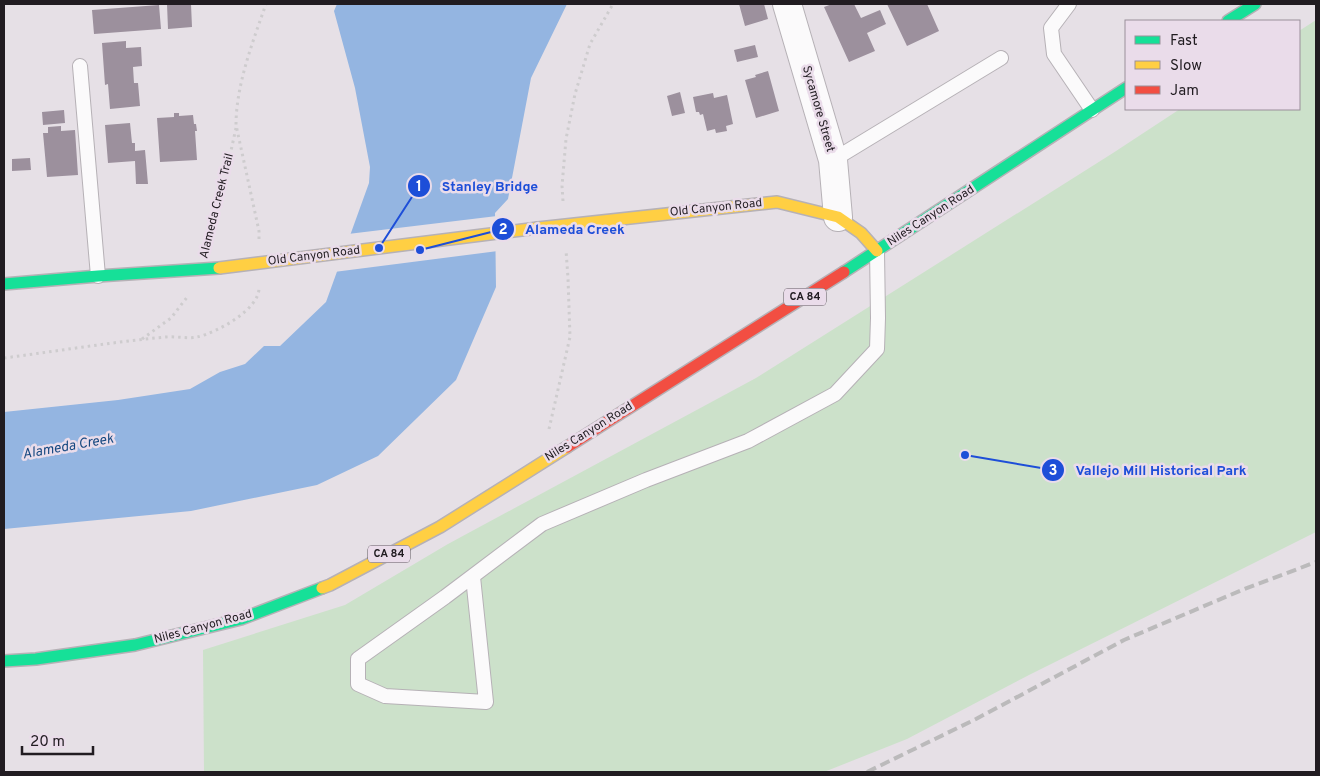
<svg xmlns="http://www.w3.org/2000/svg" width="1320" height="776" font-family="Overpass,sans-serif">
	<rect width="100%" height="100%" fill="#e6e0e6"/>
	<path fill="#cce1ca" d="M1316 20V532L1029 675 907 739 824 772H204L203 650 345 605 448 544 756 378 1113 153 1180 109H1299V31Z"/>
	<path fill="#94b5e1" d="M337 4H567L531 78 508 199 495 213 496 287 456 380 378 456 317 485 191 511 4 529V412L118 400 190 389 220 372 245 364 264 346H280L326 302 369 183 370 167 355 88 334 11Z"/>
	<path fill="#e6e0e6" d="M497 216 498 251 334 272 348 234Z"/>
	<path fill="#9c909d" d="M167 4H191L192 27 168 29Z
		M739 4H764L768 19 745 26Z
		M832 4H854L861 18 880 10 886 24 867 33 875 51 849 62 824 7Z
		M887 4H927L939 31 907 46Z
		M159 5 161 29 94 34 92 10Z
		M126 41V48L141 47 142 66 133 67 134 83H138L140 106 110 109 108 84 105 85 102 43Z
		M755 45 758 57 737 62 734 50Z
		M768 71 779 111 756 118 745 80 756 77 755 75Z
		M680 92 685 113 672 116 667 96Z
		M713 93 714 98 727 95 733 124 726 126 727 131 716 133 715 129 707 131 703 114 700 115 699 112H696L693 97Z
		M64 110 65 123 43 125 42 112Z
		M174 113H179V116L193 115 194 124H196L197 131H195L197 160 160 162 157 118 174 117Z
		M130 123 132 143H135V151L145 150 148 184H136L135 161 108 163 105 125Z
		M61 126V131L75 130 78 175 47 177 43 133H48V127Z
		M30 158 31 170 12 171V159Z"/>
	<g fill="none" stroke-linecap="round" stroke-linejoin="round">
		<defs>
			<path id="lane" d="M1069 4 1051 28 1054 54 1092 110
				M80 66 98 276
				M833 160 1001 58
				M473 577 486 702 385 696 358 684V659L445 597 542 524 646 480 748 441 835 394 877 349 878 318 877 251"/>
			<path id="street" d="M787 4 833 160 838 217"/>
			<path id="fast" d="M1228 21 1255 4
				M844 272 1126 88
				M4 284 98 276 219 268
				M4 661 36 659 135 645 241 619 322 588"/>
			<path id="slow" d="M538 228 777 202 838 217 861 233 877 251
				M322 588 330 585 440 527 567 447"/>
			<path id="jam" d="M567 447 844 272"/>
		</defs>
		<use href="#lane" stroke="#b6b1b6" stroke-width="16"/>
		<use href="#street" stroke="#b6b1b6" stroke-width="30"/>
		<use href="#fast" stroke="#b6b1b6" stroke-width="14"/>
		<use href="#slow" stroke="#b6b1b6" stroke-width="14"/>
		<use href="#jam" stroke="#b6b1b6" stroke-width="14"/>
		<path stroke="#ceccce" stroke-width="3" stroke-dasharray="2.5 4" stroke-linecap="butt" d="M563 201 562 186 566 139 575 94 590 44 613 4
			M259 239V231L236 125C236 85 253 41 266 4
			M208 244 215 223 236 128
			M142 339 171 318 188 296
			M4 358C58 351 112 342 166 337 176 336 187 339 197 337 216 333 259 310 259 288
			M549 429 570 337 568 278 566 250"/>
		<use href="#lane" stroke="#fbfafb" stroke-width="14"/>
		<use href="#street" stroke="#fbfafb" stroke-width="28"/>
		<use href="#fast" stroke="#16e098" stroke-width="11"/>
		<use href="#slow" stroke="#ffcf43" stroke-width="11"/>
		<use href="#jam" stroke="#f24e42" stroke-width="11"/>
		<path stroke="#bbbabb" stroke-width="4" stroke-dasharray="10 5" stroke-linecap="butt" d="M867 772 976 719 1124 640 1242 590 1316 562"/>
		<defs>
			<path id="slow-bridge" d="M219 268 538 228"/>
		</defs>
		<use href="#slow-bridge" stroke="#b6b1b6" stroke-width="14" stroke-linecap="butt"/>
		<use href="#slow-bridge" stroke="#ffcf43" stroke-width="11"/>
	</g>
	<g text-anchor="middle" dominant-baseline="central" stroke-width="5" stroke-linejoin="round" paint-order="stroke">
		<g fill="#eadcea" stroke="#5d565d" stroke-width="1">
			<rect x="784" y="288.5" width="42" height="17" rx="4"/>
			<rect x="368" y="545.5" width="42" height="17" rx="4"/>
		</g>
		<g font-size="11" font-weight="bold" fill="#211c21">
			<text x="805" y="297">CA 84</text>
			<text x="389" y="554">CA 84</text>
		</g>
		<g font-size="12" fill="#211c21" stroke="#eadcea">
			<text transform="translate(818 109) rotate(74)">Sycamore Street</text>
			<text transform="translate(217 206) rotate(-76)">Alameda Creek Trail</text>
			<text transform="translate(716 208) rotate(-6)">Old Canyon Road</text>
			<text transform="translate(931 216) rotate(-33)">Niles Canyon Road</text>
			<text transform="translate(314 256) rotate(-7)">Old Canyon Road</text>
			<text transform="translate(589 432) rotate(-32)">Niles Canyon Road</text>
			<text transform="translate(203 627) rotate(-15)">Niles Canyon Road</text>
		</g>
		<g font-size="14" font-style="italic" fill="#164880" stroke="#eadcea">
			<text transform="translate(68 447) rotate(-10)">Alameda Creek</text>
		</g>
	</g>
	<path fill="none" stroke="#1d4ed8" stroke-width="2" d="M379 248L419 186M420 250L503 229M965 455L1053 470"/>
	<g fill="#1d4ed8" stroke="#eadcea" stroke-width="2">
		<circle cx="379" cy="248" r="5"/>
		<circle cx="420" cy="250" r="5"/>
		<circle cx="965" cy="455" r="5"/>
		<circle cx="419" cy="186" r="12"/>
		<circle cx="503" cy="229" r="12"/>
		<circle cx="1053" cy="470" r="12"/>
	</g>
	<g font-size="15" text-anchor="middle" font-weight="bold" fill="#fff">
		<text x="419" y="191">1</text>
		<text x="503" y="234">2</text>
		<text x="1053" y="475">3</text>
	</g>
	<g font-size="14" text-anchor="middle" font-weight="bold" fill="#1d4ed8" stroke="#eadcea" stroke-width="5" stroke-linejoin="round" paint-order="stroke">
		<text x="490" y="191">Stanley Bridge</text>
		<text x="575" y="234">Alameda Creek</text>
		<text x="1161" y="475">Vallejo Mill Historical Park</text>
	</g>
	<rect width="1320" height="776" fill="none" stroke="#211c21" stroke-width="10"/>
	<rect x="1125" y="20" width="175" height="90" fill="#eadcea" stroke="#9a8f9a"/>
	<rect x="1135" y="36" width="25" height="8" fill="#16e098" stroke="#9a8f9a"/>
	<text x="1170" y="45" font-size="15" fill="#211c21">Fast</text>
	<rect x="1135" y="61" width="25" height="8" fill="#ffcf43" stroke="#9a8f9a"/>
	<text x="1170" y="70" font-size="15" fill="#211c21">Slow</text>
	<rect x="1135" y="86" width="25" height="8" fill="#f24e42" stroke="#9a8f9a"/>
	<text x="1170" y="95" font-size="15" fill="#211c21">Jam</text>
	<path d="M22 746v8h71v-8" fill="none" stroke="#211c21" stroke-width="2.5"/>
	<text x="30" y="746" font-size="15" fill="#211c21" stroke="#eadcea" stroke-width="4" paint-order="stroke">20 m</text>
</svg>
